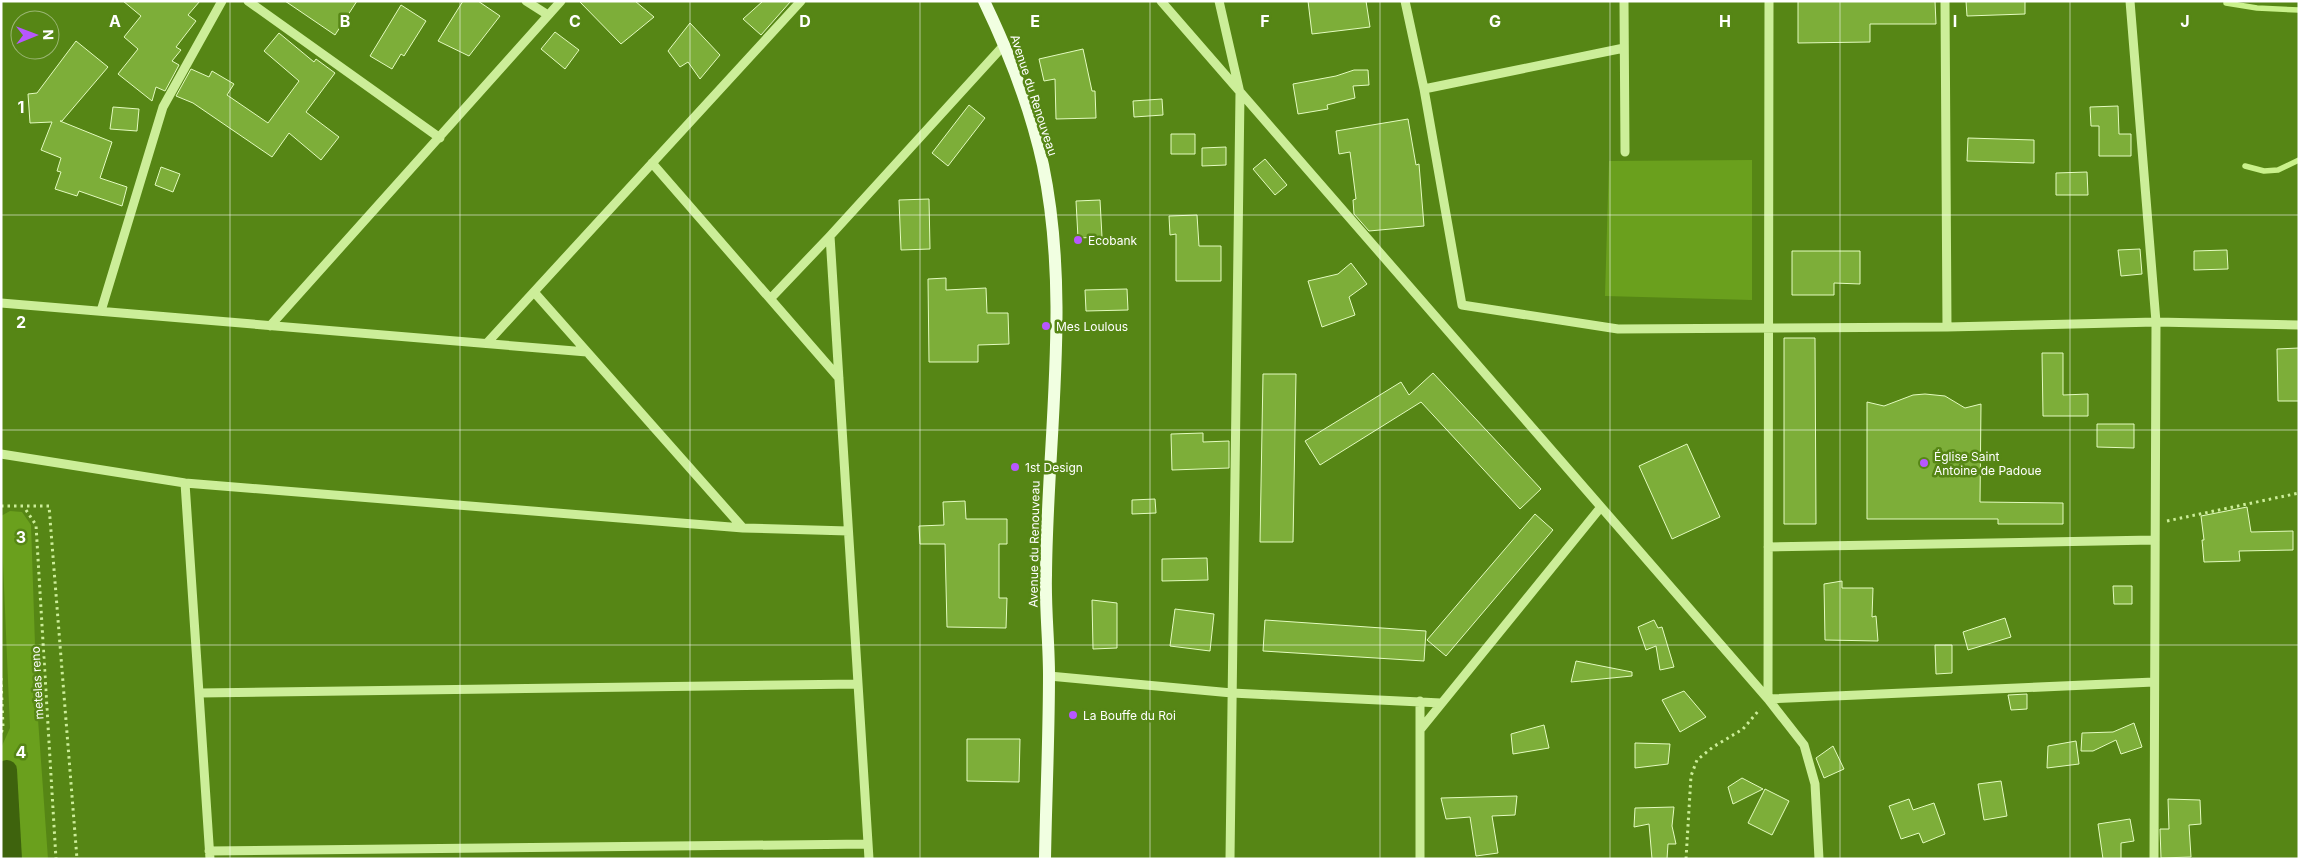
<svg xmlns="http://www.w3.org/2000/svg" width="2300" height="860" font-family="Inter,sans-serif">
	<rect width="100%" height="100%" fill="#568615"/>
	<path fill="#6aa01d" d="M1752 160V300L1605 296 1609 161Z
		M10 511 22 512 31 525 37 705 48 859H1V748L10 728 1 516Z"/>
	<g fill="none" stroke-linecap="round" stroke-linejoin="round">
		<path stroke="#c9f18b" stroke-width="5.5" d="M2226 3 2257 8 2299 10
			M2245 166 2264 171 2278 170 2299 160"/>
		<path stroke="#3e630d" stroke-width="20" d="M7 770 12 859"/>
	</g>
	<path fill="#7dae39" stroke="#e3fbbf" d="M123 1H200L188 15 196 21 176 47 181 50 172 61 179 65 165 91 156 87 152 101 118 74 138 49 124 37 141 16Z
		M285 1H357L335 35Z
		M463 1H478L500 16 469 56 438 41Z
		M579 1H635L654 17 621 44Z
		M763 1H791L761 35 743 19Z
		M1308 1H1366L1370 27 1312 34Z
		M1798 1H1935L1936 24H1870V42L1798 43Z
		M1966 1H2025V14L1967 16Z
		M401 5 426 21 404 56 401 54 392 69 370 56Z
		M690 23 720 55 700 79 688 62 680 67 668 51Z
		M555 32 579 50 565 69 541 49Z
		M279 33 314 62 316 59 335 73 306 112 339 137 321 160 289 133 272 157 193 103 176 96 191 69 209 77 212 71 234 84 227 95 268 123 299 81 264 51Z
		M76 41 108 67 62 121H60L112 142 100 178 127 187 122 206 79 191 77 196 55 189 61 172 57 171 61 158 41 150 52 122 30 123 28 94 37 93Z
		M1083 49 1092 91H1095L1096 118 1056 119 1055 79 1044 81 1039 59Z
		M1354 70H1368L1369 85 1353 86 1355 98 1327 105 1328 109 1298 114 1293 84 1336 76Z
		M1162 99 1163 115 1134 117 1133 101Z
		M969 105 985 118 948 166 932 153Z
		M2118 106 2119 134H2131V156H2099V126H2091L2090 107Z
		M113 107 139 109 137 131 110 129Z
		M1408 119 1416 165 1419 164 1424 226 1369 231 1354 214 1353 200 1356 199 1350 152 1339 154 1336 131Z
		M1171 134H1195V154H1171Z
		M1968 138 2034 140V163L1967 161Z
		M1226 147V165L1202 166V148Z
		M1265 159 1287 185 1275 195 1253 169Z
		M161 167 180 174 173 192 155 185Z
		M2087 172 2088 195H2056V173Z
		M929 199 930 249 901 250 899 200Z
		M1100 200 1102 237 1078 238 1076 201Z
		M1197 215 1199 246H1221V281H1176V234L1170 235 1169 216Z
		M2140 249 2142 274 2121 276 2118 250Z
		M2227 250 2228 269 2194 270V251Z
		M1792 251H1860V284L1834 283V295H1792Z
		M1351 263 1367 284 1349 297 1355 315 1322 327 1308 281 1338 274Z
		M946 278V290L986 288 987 313H1008L1009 344 978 345V362H929L928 279Z
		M1127 289 1128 310 1086 311 1085 290Z
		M1784 338H1815L1816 524H1784Z
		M2299 348V401H2278L2277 349Z
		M2042 353H2063V395L2088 394V416H2043Z
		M1433 373 1541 489 1520 509 1421 402 1320 465 1305 441 1401 382 1409 395Z
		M1263 374H1296L1293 542H1260Z
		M1925 394 1945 396 1965 408 1981 404 1980 502 2063 503V524H1998V519H1867V402L1884 406 1913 395Z
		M2097 424H2134V448L2097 447Z
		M1203 433V442L1229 441V468L1172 470 1171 434Z
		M1687 444 1720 517 1672 539 1639 466Z
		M1155 499 1156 513 1132 514V500Z
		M965 501 966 519H1007V544H999V598H1007L1006 628 947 627 945 544H920L919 526 944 525 943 502Z
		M2247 507 2251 532 2293 531V550L2239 551 2240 561 2204 562 2202 540H2204L2201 516Z
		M1535 514 1553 530 1446 656 1427 640Z
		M1207 558 1208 580 1162 581V559Z
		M1842 581V588H1873L1872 617 1876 616 1878 641 1825 640 1824 584Z
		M2113 586H2132V604H2114Z
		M1092 600 1117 603V648L1093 649Z
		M1175 609 1214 614 1210 651 1170 646Z
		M2005 618 2011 637 1968 650 1963 632Z
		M1265 620 1426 631 1424 661 1263 651Z
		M1654 620 1658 628 1662 627 1674 667 1660 670 1656 646 1646 650 1638 627Z
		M1935 645H1952V673L1936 674Z
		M1576 661 1632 672V676L1571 682Z
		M1684 691 1706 717 1680 732 1662 700Z
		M2027 694V709L2011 710 2008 695Z
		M2134 723 2142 747 2121 754 2116 740 2093 751H2081L2082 733 2113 732Z
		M1544 725 1549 748 1513 754 1511 734Z
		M967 739H1020L1019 782 967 781Z
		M2076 741 2079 764 2047 768 2048 746Z
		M1635 743 1670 744 1668 764 1635 768Z
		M1833 746 1844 769 1824 778 1816 758Z
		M1742 778 1763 789 1733 804 1728 787Z
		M2001 781 2007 816 1984 820 1978 784Z
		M1765 789 1789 801 1772 835 1748 823Z
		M1517 796 1515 815 1492 816 1498 853 1476 856 1470 817 1446 819 1441 798Z
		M1909 799 1913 810 1934 803 1945 834 1923 843 1919 833 1901 839 1889 806Z
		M2168 799 2200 800 2201 824 2189 825 2191 857 2161 858 2160 829H2169Z
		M1674 807 1672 826 1676 844H1668L1667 859H1652L1649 824 1634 827 1635 808Z
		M2130 819 2134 841 2121 843V859H2103L2098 824Z"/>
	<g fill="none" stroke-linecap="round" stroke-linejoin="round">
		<path stroke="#ce9" stroke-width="3" stroke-dasharray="2.5 4" stroke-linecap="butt" d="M1 506H49L77 859
			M26 510 36 525 56 859
			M2167 521 2299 493
			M1 678 3 727 1 734
			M1686 859 1691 776 1697 760 1713 747 1743 729 1760 709"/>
		<path stroke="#ce9" stroke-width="9" d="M248 1 440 138
			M526 1 548 15
			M1161 1 1768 699 1804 745 1815 784 1819 859
			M1219 1 1240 93 1230 859
			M1405 1 1424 89 1462 305 1618 329 1947 327 2156 322 2299 325
			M1624 1 1625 152
			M1945 1 1947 327
			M2130 1 2156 322 2154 859
			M1424 89 1624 48
			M652 163 839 378
			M830 236 869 859
			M534 292 743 528
			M771 298 830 236 1005 44
			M1 303 587 352
			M101 311 163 107 222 1
			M270 326 561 1
			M487 343 801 1
			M1 454 185 483 743 528 848 531
			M185 483 210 859
			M1768 547 2154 540
			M1049 676 1232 693 1441 703
			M200 693 858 684
			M1768 699 1769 1
			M1768 699 2154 682
			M1420 730 1601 507
			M209 851 868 844
			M1420 859V701"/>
		<path stroke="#f1ffe1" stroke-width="12" d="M984 1C1009 53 1031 109 1043 165 1071 300 1047 439 1046 575 1045 608 1049 642 1049 675 1049 736 1046 798 1045 859"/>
	</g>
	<path fill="none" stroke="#fff" stroke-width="1" stroke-opacity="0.55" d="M230 1V859M460 1V859M690 1V859M920 1V859M1150 1V859M1380 1V859M1610 1V859M1840 1V859M2070 1V859M1 215H2299M1 430H2299M1 645H2299"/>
	<g fill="#b757ff" stroke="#568615" stroke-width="2">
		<circle cx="1078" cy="240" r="5"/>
		<circle cx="1046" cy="326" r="5"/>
		<circle cx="1924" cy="463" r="5"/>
		<circle cx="1015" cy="467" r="5"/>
		<circle cx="1073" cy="715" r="5"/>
	</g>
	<g text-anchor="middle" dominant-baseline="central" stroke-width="5" stroke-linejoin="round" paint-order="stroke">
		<g font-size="12" fill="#fff" stroke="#568615">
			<text transform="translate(1034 95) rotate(72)">Avenue du Renouveau</text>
			<text transform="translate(1034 544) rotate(-89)">Avenue du Renouveau</text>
			<text transform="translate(37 683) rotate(-93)">metelas reno</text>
		</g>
		<g font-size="12" fill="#fff" stroke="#568615" text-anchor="start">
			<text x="1088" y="240">Ecobank</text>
			<text x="1056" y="326">Mes Loulous</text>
			<text x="1934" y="456">Église Saint<tspan x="1934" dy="14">Antoine de Padoue</tspan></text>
			<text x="1025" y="467">1st Design</text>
			<text x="1083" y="715">La Bouffe du Roi</text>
		</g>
	</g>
	<g font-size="16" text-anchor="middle" font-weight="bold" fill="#fff" stroke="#568615" stroke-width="5" stroke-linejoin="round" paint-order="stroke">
		<text x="115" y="27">A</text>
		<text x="345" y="27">B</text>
		<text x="575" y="27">C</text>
		<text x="805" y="27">D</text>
		<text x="1035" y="27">E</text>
		<text x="1265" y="27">F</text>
		<text x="1495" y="27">G</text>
		<text x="1725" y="27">H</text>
		<text x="1955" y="27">I</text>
		<text x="2185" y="27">J</text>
		<text x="21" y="113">1</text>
		<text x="21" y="328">2</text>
		<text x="21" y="543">3</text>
		<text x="21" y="758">4</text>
	</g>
	<rect width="2300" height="860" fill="none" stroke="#ffffff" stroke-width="5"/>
	<g transform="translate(35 35) rotate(89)"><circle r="24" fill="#568615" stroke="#9ab673"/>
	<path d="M0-4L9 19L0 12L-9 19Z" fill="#b757ff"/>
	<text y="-8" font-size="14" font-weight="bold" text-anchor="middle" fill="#ffffff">N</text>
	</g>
</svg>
